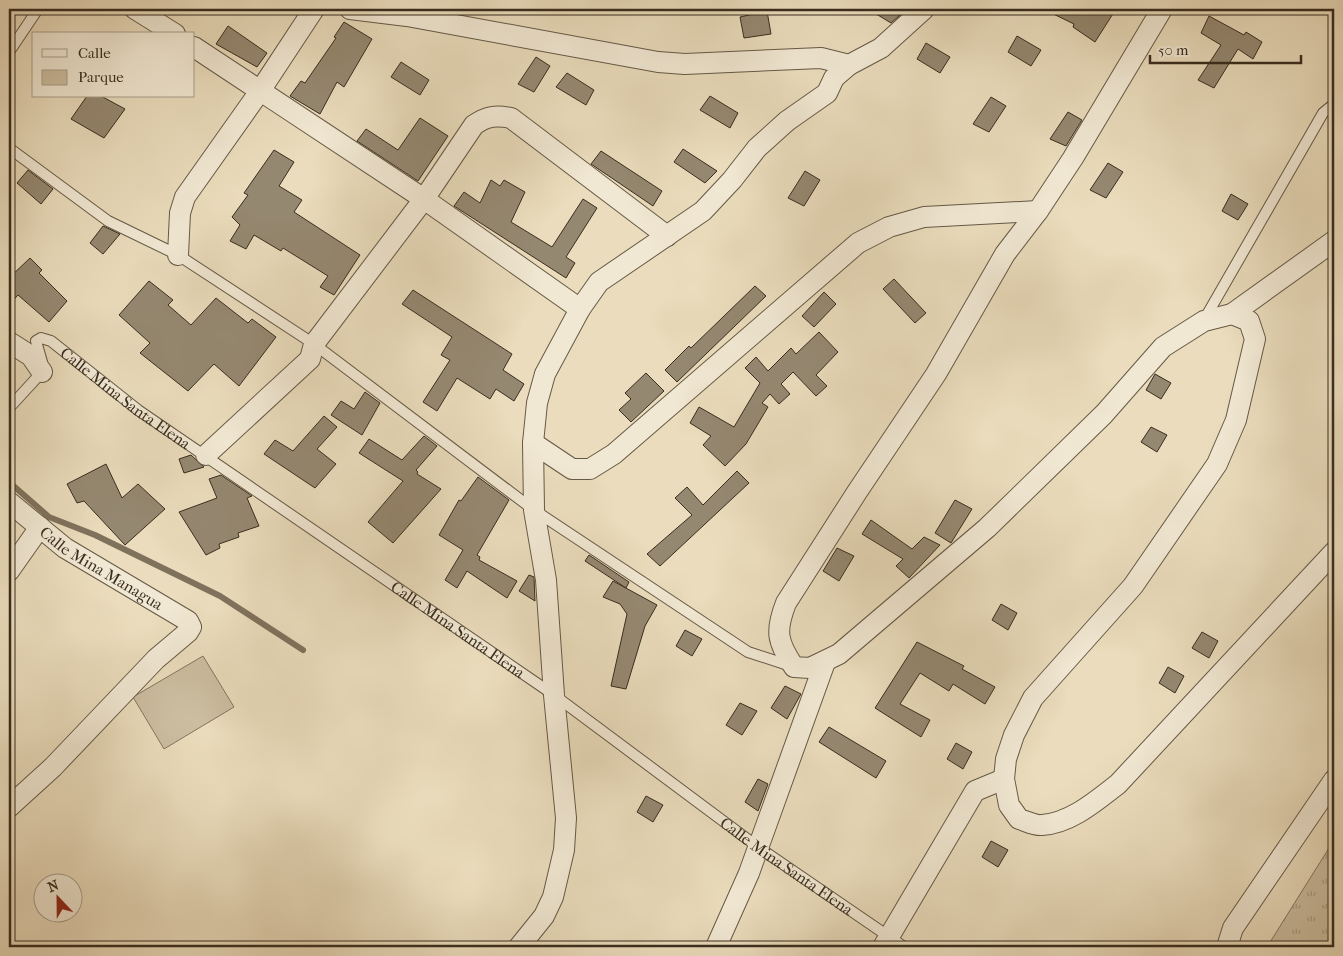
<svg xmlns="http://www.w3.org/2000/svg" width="1343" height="956" font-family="'IM FELL French Canon',serif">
	<defs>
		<pattern id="grass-tufts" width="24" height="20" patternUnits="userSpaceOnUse" patternTransform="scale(1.25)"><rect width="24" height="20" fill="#ccbea1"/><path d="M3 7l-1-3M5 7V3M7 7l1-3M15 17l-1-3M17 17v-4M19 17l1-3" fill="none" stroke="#a79b83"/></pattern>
	</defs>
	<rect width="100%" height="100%" fill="#eadcbc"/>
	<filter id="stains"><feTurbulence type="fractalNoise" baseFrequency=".004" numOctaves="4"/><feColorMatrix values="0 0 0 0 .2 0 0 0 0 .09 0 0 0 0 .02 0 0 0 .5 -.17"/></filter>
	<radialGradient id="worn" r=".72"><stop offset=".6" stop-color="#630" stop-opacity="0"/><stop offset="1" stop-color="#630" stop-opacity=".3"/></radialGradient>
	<path fill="url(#grass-tufts)" stroke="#827660" d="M1334 840V947H1267Z"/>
	<path fill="#ccbea1" stroke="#827660" d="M203 656 234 707 164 749 133 697Z"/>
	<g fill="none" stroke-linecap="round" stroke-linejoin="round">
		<path stroke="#7f725d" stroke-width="6" d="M9 482 49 517 95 535 220 596 303 650"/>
	</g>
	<path fill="#958871" stroke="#392d1f" d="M868 9H907L891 23Z
		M1043 9H1116L1095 42 1073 27 1074 24Z
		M767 11 771 34 744 38 740 17Z
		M1209 16 1244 35 1246 32 1262 42 1253 59 1238 49 1214 88 1198 80 1221 45 1201 33Z
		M344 22 372 39 344 87 337 82 320 114 290 96 301 81 305 83 336 38 334 37Z
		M228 26 267 53 257 67 216 44Z
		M1017 36 1041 50 1031 66 1008 52Z
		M926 43 950 57 940 73 917 59Z
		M536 57 550 66 534 92 518 84Z
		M401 62 429 80 420 95 391 77Z
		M567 73 594 90 586 105 556 87Z
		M87 96H101L125 109 104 138 71 119Z
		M710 96 738 113 730 128 700 110Z
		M991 97 1006 106 989 132 973 124Z
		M1068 112 1082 120 1066 146 1050 139Z
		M420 118 448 136 418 181 357 141 366 129 398 150Z
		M683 149 717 171 705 183 674 162Z
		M274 150 294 162 279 186 302 200 294 212 360 255 334 295 320 287 328 276 283 248 281 251 254 235 246 249 230 241 240 225 232 217 248 195 244 193Z
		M601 151 662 191 653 206 591 164Z
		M1108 163 1123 172 1106 198 1090 190Z
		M28 170 53 189 41 204 17 183Z
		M805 171 820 180 804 206 788 198Z
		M491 180 500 186 504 180 525 192 511 222 552 247 583 199 597 208 566 257 575 263 566 278 454 206 464 192 480 203Z
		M1231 194 1248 204 1238 220 1222 211Z
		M103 226 120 234 103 254 90 243Z
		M30 258 42 270 39 273 67 301 49 322 18 295 9 305V278Z
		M894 279 926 313 915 323 883 289Z
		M149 281 173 300 168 305 191 325 216 298 248 323 252 319 276 337 239 386 214 364 188 391 140 353 150 343 119 315Z
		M755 286 766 296 677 382 665 370 689 346 691 348Z
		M413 290 512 354 503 370 524 384 514 401 496 389 490 399 457 378 437 411 423 402 450 360 441 355 452 337 402 304Z
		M824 292 836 304 814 327 802 316Z
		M819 332 838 352 816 375 827 386 816 396 793 372 781 384 790 394 779 404 770 394 762 403 768 407 746 444 725 466 703 445 711 436 690 423 699 407 734 427 760 383 745 368 756 357 768 371 791 348 796 354Z
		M646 373 664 391 631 422 619 410 631 399 625 393Z
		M1155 374 1171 383 1161 399 1146 390Z
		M365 392 380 403 362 435 331 415 341 401 354 409Z
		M324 416 337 427 317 449 336 464 315 488 264 454 275 440 293 451Z
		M1151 427 1167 435 1157 452 1141 442Z
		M424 436 437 446 416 470 418 472 417 474 441 489 393 543 368 522 403 481 359 453 369 439 402 460Z
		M191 455 204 467 184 473 179 459Z
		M106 464 122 498 138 484 165 509 125 545 84 501 77 503 67 484Z
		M737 471 749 483 660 566 647 554 692 515 675 498 687 487 703 505Z
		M221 475 252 496 247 498 259 526 238 533 239 537 219 544 220 548 206 555 179 512 217 498 209 479Z
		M478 477 509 500 477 555 480 557 479 560 517 581 507 598 467 571 457 588 445 580 463 550 439 535 459 500 461 501Z
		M955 500 972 509 951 543 935 533Z
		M871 520 912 549 924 537 940 545 909 578 896 566 903 559 862 534Z
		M837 548 854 556 839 581 823 571Z
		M589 555 629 582 626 588 585 561Z
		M529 575 534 577 535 601 519 591Z
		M613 581 657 605 645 626 626 689 611 686 627 614 620 604 603 597Z
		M1001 604 1017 613 1008 630 992 620Z
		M685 630 702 639 692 656 676 646Z
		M1202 632 1218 641 1209 658 1192 648Z
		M917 642 964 666 962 669 995 687 985 704 953 684 949 691 920 673 900 704 930 720 921 737 875 708Z
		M1168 667 1184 676 1175 693 1159 683Z
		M785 686 801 694 787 719 771 708Z
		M740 703 757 711 742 735 726 725Z
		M829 727 886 761 876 778 819 742Z
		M956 743 972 752 963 769 947 759Z
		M758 779 768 784 758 811 745 802Z
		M646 796 663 805 653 822 637 812Z
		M991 841 1008 850 998 867 982 857Z"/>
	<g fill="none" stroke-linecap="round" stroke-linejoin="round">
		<defs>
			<g id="lane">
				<path d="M9 52 38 9"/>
				<path d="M9 148 108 221 178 255 314 344 534 510 748 652 791 666"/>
				<path d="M1204 320 1323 113 1334 104"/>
				<path id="s1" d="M9 408 42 372V362L36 341 41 338 51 341 138 410 554 695 758 847 904 947"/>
			</g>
			<g id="street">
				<path d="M135 9 175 34"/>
				<path d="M350 9 407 16 658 62 685 64 821 58 849 65 834 78 827 93 787 121 757 148 732 180 703 211 599 282 580 309 545 374 537 403 533 443 534 510 546 580 554 695 566 818 564 850 553 897 544 916 519 947"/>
				<path d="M1162 9 1073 158 1038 211 1005 254 936 374 857 492 786 603C775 631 777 642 794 667L810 668 839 654 987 528 1104 414 1163 347 1204 321 1232 314 1249 321 1255 339 1236 420 1217 464 1133 586 1033 698 1014 735 1006 759 1004 779 1009 805 1019 819C1026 821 1035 826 1042 825 1071 823 1096 801 1118 784L1334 552"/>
				<path d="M194 47 424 199 580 309"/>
				<path d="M849 65 881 48 924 9"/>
				<path d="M178 255 180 213 185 197 260 91 314 9"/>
				<path d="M1232 314 1334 241"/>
				<path d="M9 342 31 356 42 372"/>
				<path d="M533 443 572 469H590L614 454 858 243 889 227 924 217 1038 211"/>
				<path d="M206 455 310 359 314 344 424 199 474 125C487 116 496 115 511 118L667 236"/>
				<path id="s2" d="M9 502 65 548 188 621 191 627 188 632 156 659 53 767 9 807"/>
				<path d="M9 571 40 527"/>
				<path d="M716 947 749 873 825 662"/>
				<path d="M883 947 975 791 1004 779"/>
				<path d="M1227 947 1233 928 1334 780"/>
			</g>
		</defs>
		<use href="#lane" stroke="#655946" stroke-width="12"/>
		<use href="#street" stroke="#655946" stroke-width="22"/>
		<use href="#lane" stroke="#f1e8d3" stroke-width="10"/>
		<use href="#street" stroke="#f1e8d3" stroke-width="20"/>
	</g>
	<g text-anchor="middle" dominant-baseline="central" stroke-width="4" stroke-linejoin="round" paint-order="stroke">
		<g font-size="16" fill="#392d1f" stroke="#f1e8d3">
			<text stroke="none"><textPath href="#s1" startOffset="191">Calle Mina Santa Elena</textPath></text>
			<text stroke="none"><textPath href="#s2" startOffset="114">Calle Mina Managua</textPath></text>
			<text stroke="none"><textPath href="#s1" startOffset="596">Calle Mina Santa Elena</textPath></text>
			<text stroke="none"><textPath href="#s1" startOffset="1001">Calle Mina Santa Elena</textPath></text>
		</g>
	</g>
	<rect width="1343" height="956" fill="none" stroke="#eadcbc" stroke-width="30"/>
	<rect x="10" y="10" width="1323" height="936" fill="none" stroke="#392d1f" stroke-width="2.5"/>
	<rect x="15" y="15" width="1313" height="926" fill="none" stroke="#392d1f"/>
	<rect x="32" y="32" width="162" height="65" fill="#f1e8d3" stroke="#a79d8b"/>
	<rect x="42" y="49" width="25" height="8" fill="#f1e8d3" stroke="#a79d8b"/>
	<text x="78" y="58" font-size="15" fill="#392d1f">Calle</text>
	<rect x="42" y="70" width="25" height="15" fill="#ccbea1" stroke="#a79d8b"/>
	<text x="78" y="82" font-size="15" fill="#392d1f">Parque</text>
	<g transform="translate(58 898) rotate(338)"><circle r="24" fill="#f1e8d3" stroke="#a79d8b"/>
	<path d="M0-4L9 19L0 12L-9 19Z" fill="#8f2418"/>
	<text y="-8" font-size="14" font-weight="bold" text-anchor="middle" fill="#392d1f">N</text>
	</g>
	<path d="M1150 55v8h151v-8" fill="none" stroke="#392d1f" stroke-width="2.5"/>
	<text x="1158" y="55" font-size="15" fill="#392d1f" stroke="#f1e8d3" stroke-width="4" paint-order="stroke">50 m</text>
	<rect width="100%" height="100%" filter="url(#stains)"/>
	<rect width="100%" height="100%" fill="url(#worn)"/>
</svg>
